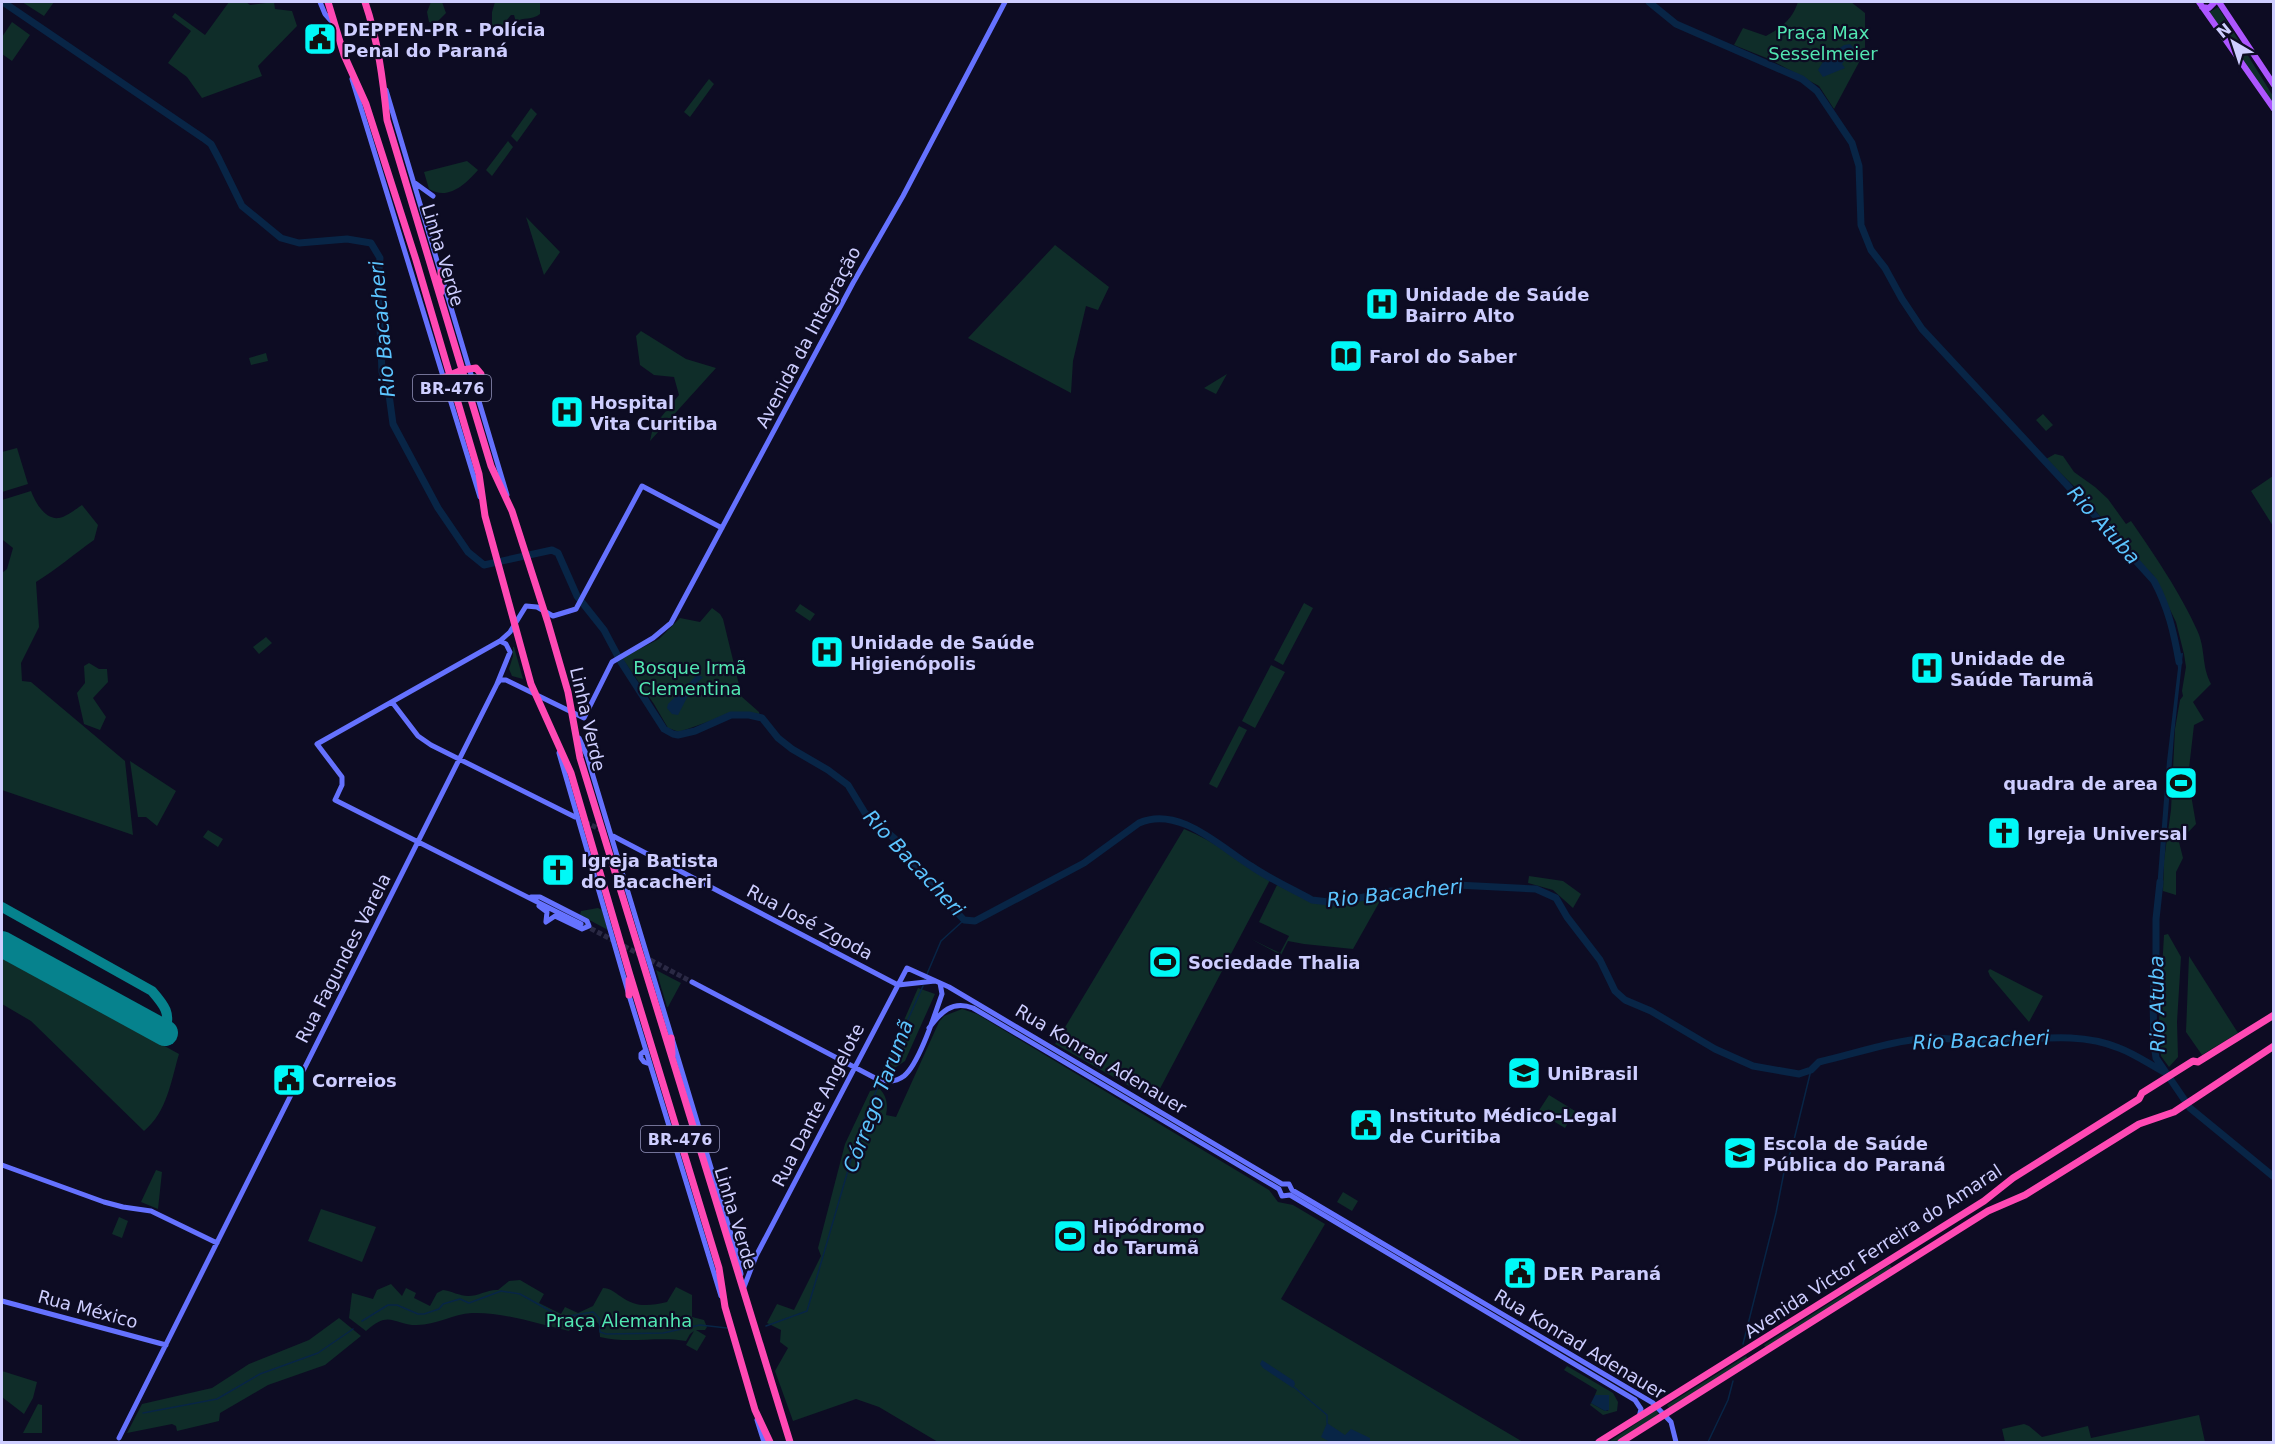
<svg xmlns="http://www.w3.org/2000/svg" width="2275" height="1444" font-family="'DejaVu Sans',sans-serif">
	<rect width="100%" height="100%" fill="#0d0c23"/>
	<path fill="#0f2d29" d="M22 2H54L44 16Z
		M229 2H246L250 5 274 2 275 9 292 11 297 26 258 66 262 76 202 98 187 77 168 63 191 31 172 17 175 13 205 35Z
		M431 2H442L446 13 435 24 429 22 427 12Z
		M495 2H540V14C532 21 523 16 516 22L514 15H511L500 28 492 31V12Z
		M1798 2H1851L1865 13V51L1834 109 1819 86 1769 59 1734 45 1743 28 1766 36C1782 27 1792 20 1798 2Z
		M2218 7 2273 96V105L2208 13Z
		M12 22 30 35 12 61 2 54V37Z
		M709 79 714 84 690 117 684 112Z
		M531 108 537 114 517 142 511 136Z
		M508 141 513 147 492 176 486 170Z
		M467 161 478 170C466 184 448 201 429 189L424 172Z
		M526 217 560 252 544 275Z
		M1055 245 1109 287 1098 310 1086 306 1073 361 1071 393 968 338Z
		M641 331 686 359 716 368 650 441 653 427 679 395 674 377 654 375 640 365 636 336Z
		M266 353 268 361 251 365 249 358Z
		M1227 374 1216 394 1204 388Z
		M2043 414 2053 425 2046 431 2036 420Z
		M17 448 28 484 2 492V452Z
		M2055 454 2063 456 2074 472 2095 487 2108 499 2126 524 2131 521C2154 554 2181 594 2197 630 2206 649 2201 665 2211 684L2193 702 2204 720 2194 725 2188 777 2196 824 2179 842 2183 858 2176 872V895L2163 891 2164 860 2171 810 2175 729 2180 700 2183 696 2182 691 2186 667 2184 654 2176 622 2153 575 2135 559 2081 493 2046 459Z
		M2273 476V526L2251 491Z
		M31 491C35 502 45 520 59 518 66 517 76 509 82 505L98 525 94 540C74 554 57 569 36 582L39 627 21 663 22 681 31 682 125 761 133 835 2 790V573L7 569 13 548 3 540 2 542V500Z
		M1304 603 1313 608 1283 665 1274 660Z
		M800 604 815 614 810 621 795 611Z
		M712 608 720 614 723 619 742 697 759 712 760 717 750 714H730L679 732 668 728 654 704 622 658 659 639 680 618 700 622Z
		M266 637 272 643 259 654 253 647Z
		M513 647H514L523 679 512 676 509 669 513 656Z
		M89 663 99 669H107L108 682 93 698 106 717 100 730 84 724 77 693 85 683 84 666Z
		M1271 665 1285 672 1255 728 1242 721Z
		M1239 726 1247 730 1217 788 1209 784Z
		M130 761 176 791 157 826 146 817H138Z
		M1184 829C1217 842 1240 863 1270 880L1154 1100 1055 1044Z
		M208 830 223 839 218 847 203 837Z
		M1529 876 1563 881 1581 894 1573 908 1553 890 1528 883Z
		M1277 885 1311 902 1350 903 1388 893 1393 895 1380 901 1353 949 1304 944 1288 941 1281 955 1251 939 1280 953 1289 936 1259 922Z
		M598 908 602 910 608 930 580 915 581 911Z
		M2168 934 2181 957 2177 1022 2178 1057 2169 1067 2161 1056 2158 1039 2164 935Z
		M2 956 179 1054C171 1081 167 1112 144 1131L31 1021 2 1004Z
		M2189 956 2238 1033 2202 1055 2186 1032Z
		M1990 969 2043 996 2029 1022 1990 976 1988 971Z
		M656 970 681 983 668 1007H667Z
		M918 988 935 994 905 1061 887 1073 882 1071Z
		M962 1009 977 1014 1269 1190 1278 1202 1293 1205 1325 1224 1281 1299 1523 1442H938L879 1407 856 1399 793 1421 775 1371 788 1348 780 1342 781 1330 767 1323 777 1304 794 1310 821 1256 818 1248 845 1144 870 1091 880 1089C887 1097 888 1105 886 1115L896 1117 939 1022 944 1016Z
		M1549 1095 1575 1111 1565 1128 1538 1112Z
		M156 1170 162 1172 158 1209 141 1202Z
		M1343 1192 1358 1201 1352 1211 1337 1202Z
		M321 1209 376 1227 362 1262 308 1241Z
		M119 1217 128 1221 122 1238 112 1234Z
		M1890 1265 1892 1268 1766 1348 1764 1345Z
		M520 1280 544 1294 539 1303 561 1314 565 1307 578 1313 593 1306 603 1288C610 1288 614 1292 620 1296 636 1308 649 1306 667 1302L676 1287 692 1295V1317L704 1320 707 1327 705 1330H696L706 1336 697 1351 686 1345 694 1331 690 1334 686 1341C657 1336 629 1344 600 1337L599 1324 594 1320 576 1321 569 1331C538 1324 504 1312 472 1313 453 1314 436 1325 417 1325 393 1325 390 1309 366 1331L349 1318 352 1293 373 1299 377 1290 391 1284 402 1296 406 1288 416 1293 414 1298 430 1306 437 1293 443 1290C451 1291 460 1296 468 1296 479 1296 488 1289 498 1290L509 1281Z
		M339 1318 361 1336 325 1365 268 1385 220 1413 219 1421 177 1431 176 1426 172 1424 127 1433 142 1404 212 1388 249 1364 309 1340Z
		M1746 1356 1748 1360 1670 1409 1667 1405Z
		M1567 1366 1613 1393 1618 1402 1617 1411 1603 1415 1590 1405 1591 1403 1605 1411H1608L1609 1396 1595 1395 1597 1390 1564 1370Z
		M2 1371 37 1382 33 1398 24 1414 2 1397Z
		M38 1404 42 1405V1433H23Z
		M1656 1410 1659 1415 1616 1442H1609Z
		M2199 1415 2205 1442H2005L2002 1429 2024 1424 2029 1426 2042 1437 2088 1426 2091 1438Z"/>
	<path fill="#082546" d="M1850 44 1854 48 1842 64 1845 68 1823 77 1818 70 1829 52H1834L1844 45Z
		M2183 653 2174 735 2162 892 2157 889 2167 761 2178 668 2176 654Z
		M697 675 703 677 692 688 678 715 672 714 667 708 668 704Z
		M1262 1360 1294 1381 1295 1384 1293 1388 1263 1368 1260 1364Z
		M1595 1395H1609V1410L1605 1411 1591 1403Z
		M1327 1423 1345 1435 1351 1429 1370 1438V1442H1330L1321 1437Z"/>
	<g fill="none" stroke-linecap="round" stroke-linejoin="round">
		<path stroke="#082546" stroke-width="1.5" d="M924 981 941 941 964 920
			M882 1077 923 986
			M564 1317 593 1312 599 1318 600 1332 606 1334 663 1333 700 1325 727 1328
			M362 1321 388 1305H397L418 1314H424L439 1309 443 1304 460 1299 469 1303 501 1291 520 1294 554 1313
			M766 1326 807 1311 860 1129 880 1082
			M1743 1344 1776 1213 1785 1167 1792 1148 1811 1070
			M1294 1387 1327 1415V1423
			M143 1413 217 1399 260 1374 318 1353 353 1329
			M1708 1442 1728 1400 1733 1381"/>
		<path stroke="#082546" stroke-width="7" d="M3 2 203 138 211 144 219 159 242 206 281 238 299 243 347 239 371 243 380 258 378 282 382 372 388 387 393 424 438 508 468 552 484 565 552 550 558 553 577 596 604 630 621 662 664 729 673 734 678 735 695 731 731 715H749L762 718 778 738 792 749 828 770 848 785 865 813 895 839 916 868 964 920 975 921 1084 863 1139 823C1179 805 1220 847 1251 866 1270 879 1292 889 1312 900L1337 903 1391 891 1429 893 1457 885 1536 889 1556 898 1567 917 1600 960 1615 991 1625 1000 1651 1011 1715 1049 1753 1066 1799 1074 1811 1070 1819 1062C1854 1054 1891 1041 1927 1038 1949 1037 1970 1042 1992 1041 2034 1040 2078 1031 2119 1048 2135 1054 2149 1064 2164 1072
			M1649 2 1676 24 1802 79 1817 91 1852 143 1859 166 1861 225 1871 250 1885 268 1902 299 1922 329 2068 486 2154 581C2168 607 2174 633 2179 662
			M2160 882 2156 919V956L2153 999 2154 1044 2156 1058 2190 1108 2274 1177"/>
		<path stroke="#06828d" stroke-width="10" d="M2 907 152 991C165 1006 171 1013 165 1033"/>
		<path stroke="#06828d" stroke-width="26" d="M2 944 165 1033"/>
		<path stroke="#2a2944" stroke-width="5" stroke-dasharray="5 2.5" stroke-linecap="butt" d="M585 822 603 831
			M584 925 692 982"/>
		<path stroke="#6572ff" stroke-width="5" d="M320 2 325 14 333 23
			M352 79 480 497
			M386 90 507 495
			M415 183 433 196
			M429 232 434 218
			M497 684 500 680H506L584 718 612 662 653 638 671 623 853 283 903 196 1005 2
			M392 702 418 736 431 745 575 817
			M579 738 587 756 737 1254 741 1274
			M559 753 629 995 721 1296
			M613 836 898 985
			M531 897H540L587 921 589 926 582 929 555 916 546 922
			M539 906 547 912 546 921
			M581 924 335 800 342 785V777L317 744 500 641 510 632 526 606 537 607 553 616 576 609 642 486 722 528
			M692 982 877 1079C886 1082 896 1082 904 1076 919 1064 935 1014 942 994L940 983
			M898 985 935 981
			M929 1028C941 1012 952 1000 973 1008L1279 1189 1282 1196 1290 1195 1635 1400 1641 1409 1639 1417
			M646 1050 641 1054V1058L644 1062 650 1064
			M2 1165 104 1202 123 1207 151 1211 217 1243
			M740 1260 742 1264 747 1265 755 1257
			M744 1287 756 1256 907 968 949 987 1282 1184H1289L1292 1190 1653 1403 1671 1422 1676 1442
			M2 1301 166 1345
			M757 1420 764 1442
			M119 1438 497 684 510 652 506 644 500 641"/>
		<path stroke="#ad55ff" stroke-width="6" d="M2199 2 2274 109
			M2219 2 2274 85
			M2202 7 2209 8 2215 2"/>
		<path stroke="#ff49b4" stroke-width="7" d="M328 2 344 55 366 104 416 260 479 474 485 516 531 684 571 773 629 972 719 1268 725 1307 755 1410 770 1442
			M365 2C378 40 383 80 387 120L491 466 512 511 548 623 568 692 580 758 790 1442
			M441 272V292
			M443 378 462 370 476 368 481 374 477 393
			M629 980V995
			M671 1038 672 1054
			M1599 1442 1984 1201 2013 1178 2139 1099 2142 1093 2193 1061 2198 1062 2274 1015
			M1621 1442 1988 1211 2025 1195 2139 1124 2174 1112 2274 1046"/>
	</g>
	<defs>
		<symbol id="civic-square" viewBox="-11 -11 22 22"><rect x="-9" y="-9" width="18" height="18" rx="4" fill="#00f9f7" stroke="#0d0c23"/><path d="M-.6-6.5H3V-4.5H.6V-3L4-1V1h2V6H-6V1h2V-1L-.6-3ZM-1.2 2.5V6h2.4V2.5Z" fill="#111"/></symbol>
		<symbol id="hospital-square" viewBox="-11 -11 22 22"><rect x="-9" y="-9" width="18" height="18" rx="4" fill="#00f9f7" stroke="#0d0c23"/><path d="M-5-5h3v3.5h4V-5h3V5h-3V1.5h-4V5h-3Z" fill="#111"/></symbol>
		<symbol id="library-square" viewBox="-11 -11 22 22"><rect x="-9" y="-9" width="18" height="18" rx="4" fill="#00f9f7" stroke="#0d0c23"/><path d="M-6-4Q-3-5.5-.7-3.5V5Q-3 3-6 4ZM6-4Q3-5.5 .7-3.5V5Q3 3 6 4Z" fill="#111"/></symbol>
		<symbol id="stadium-square" viewBox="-11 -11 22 22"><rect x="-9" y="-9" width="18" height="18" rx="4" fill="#00f9f7" stroke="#0d0c23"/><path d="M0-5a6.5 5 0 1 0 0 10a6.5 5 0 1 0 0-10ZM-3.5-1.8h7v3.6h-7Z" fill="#111"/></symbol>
		<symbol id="church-square" viewBox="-11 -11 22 22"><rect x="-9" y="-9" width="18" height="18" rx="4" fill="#00f9f7" stroke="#0d0c23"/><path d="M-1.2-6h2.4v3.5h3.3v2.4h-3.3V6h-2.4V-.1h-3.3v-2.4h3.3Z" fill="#111"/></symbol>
		<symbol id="university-square" viewBox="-11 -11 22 22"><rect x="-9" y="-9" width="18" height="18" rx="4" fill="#00f9f7" stroke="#0d0c23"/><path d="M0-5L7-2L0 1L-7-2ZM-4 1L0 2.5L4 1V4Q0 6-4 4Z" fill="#111"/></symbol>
	</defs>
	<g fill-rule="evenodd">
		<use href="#civic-square" x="301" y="20" width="38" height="38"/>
		<use href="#hospital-square" x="1363" y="285" width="38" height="38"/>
		<use href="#library-square" x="1327" y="337" width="38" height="38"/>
		<use href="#hospital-square" x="548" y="393" width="38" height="38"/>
		<use href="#hospital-square" x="808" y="633" width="38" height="38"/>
		<use href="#hospital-square" x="1908" y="649" width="38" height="38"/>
		<use href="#stadium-square" x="2162" y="764" width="38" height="38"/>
		<use href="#church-square" x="1985" y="814" width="38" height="38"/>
		<use href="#church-square" x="539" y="851" width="38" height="38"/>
		<use href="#stadium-square" x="1146" y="943" width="38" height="38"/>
		<use href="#university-square" x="1505" y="1054" width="38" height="38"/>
		<use href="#civic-square" x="270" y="1061" width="38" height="38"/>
		<use href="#civic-square" x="1347" y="1106" width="38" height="38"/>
		<use href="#university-square" x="1721" y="1134" width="38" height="38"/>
		<use href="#stadium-square" x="1051" y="1217" width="38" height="38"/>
		<use href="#civic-square" x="1501" y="1254" width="38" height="38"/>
	</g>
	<g text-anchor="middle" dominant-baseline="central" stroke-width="4.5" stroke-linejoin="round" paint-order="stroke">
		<g fill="#0d0c23" stroke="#9494bd" stroke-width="1.5">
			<rect x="413" y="375" width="78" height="26" rx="4.5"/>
			<rect x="641" y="1126" width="78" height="26" rx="4.5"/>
		</g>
		<g font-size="16" font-weight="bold" fill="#ceceff">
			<text x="452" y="388">BR-476</text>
			<text x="680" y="1139">BR-476</text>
		</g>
		<g font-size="18" font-weight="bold" fill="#ceceff" stroke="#0d0c23" text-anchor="start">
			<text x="343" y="29">DEPPEN-PR - Polícia<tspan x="343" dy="21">Penal do Paraná</tspan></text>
			<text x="1405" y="294">Unidade de Saúde<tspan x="1405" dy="21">Bairro Alto</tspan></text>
			<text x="1369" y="356">Farol do Saber</text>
			<text x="590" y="402">Hospital<tspan x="590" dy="21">Vita Curitiba</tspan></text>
			<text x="850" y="642">Unidade de Saúde<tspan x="850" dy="21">Higienópolis</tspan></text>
			<text x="1950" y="658">Unidade de<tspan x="1950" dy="21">Saúde Tarumã</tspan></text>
			<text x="2158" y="783" text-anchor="end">quadra de area</text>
			<text x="2027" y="833">Igreja Universal</text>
			<text x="581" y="860">Igreja Batista<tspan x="581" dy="21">do Bacacheri</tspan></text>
			<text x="1188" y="962">Sociedade Thalia</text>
			<text x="1547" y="1073">UniBrasil</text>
			<text x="312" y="1080">Correios</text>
			<text x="1389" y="1115">Instituto Médico-Legal<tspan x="1389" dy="21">de Curitiba</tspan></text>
			<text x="1763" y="1143">Escola de Saúde<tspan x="1763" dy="21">Pública do Paraná</tspan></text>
			<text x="1093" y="1226">Hipódromo<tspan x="1093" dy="21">do Tarumã</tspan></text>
			<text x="1543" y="1273">DER Paraná</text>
		</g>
		<g font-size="18" fill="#52e7b2" stroke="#0d0c23">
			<text x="1823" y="32">Praça Max<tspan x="1823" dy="21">Sesselmeier</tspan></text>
			<text x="690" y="667">Bosque Irmã<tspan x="690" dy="21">Clementina</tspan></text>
			<text x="619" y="1320">Praça Alemanha</text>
		</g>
		<g font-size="18" fill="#ceceff" stroke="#0d0c23">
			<text transform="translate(443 255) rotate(73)">Linha Verde</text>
			<text transform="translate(808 337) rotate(-62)">Avenida da Integração</text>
			<text transform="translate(588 719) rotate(77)">Linha Verde</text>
			<text transform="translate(810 922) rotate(28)">Rua José Zgoda</text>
			<text transform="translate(343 958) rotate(-63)">Rua Fagundes Varela</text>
			<text transform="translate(1101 1059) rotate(31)">Rua Konrad Adenauer</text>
			<text transform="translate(818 1105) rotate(-63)">Rua Dante Angelote</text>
			<text transform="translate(736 1218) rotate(73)">Linha Verde</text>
			<text transform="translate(1873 1251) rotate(-33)">Avenida Victor Ferreira do Amaral</text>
			<text transform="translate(88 1309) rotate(15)">Rua México</text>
			<text transform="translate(1580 1344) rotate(31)">Rua Konrad Adenauer</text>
		</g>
		<g font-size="20" font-style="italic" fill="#5cc5ff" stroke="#0d0c23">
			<text transform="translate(382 329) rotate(-95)">Rio Bacacheri</text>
			<text transform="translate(2104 525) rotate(48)">Rio Atuba</text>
			<text transform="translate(914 863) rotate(47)">Rio Bacacheri</text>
			<text transform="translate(1395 893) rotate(-6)">Rio Bacacheri</text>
			<text transform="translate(2157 1004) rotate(-91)">Rio Atuba</text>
			<text transform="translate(1981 1040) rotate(-2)">Rio Bacacheri</text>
			<text transform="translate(878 1096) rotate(-69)">Córrego Tarumã</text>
		</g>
	</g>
	<rect width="2275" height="1444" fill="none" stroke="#ceceff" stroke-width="6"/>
	<g transform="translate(2233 42) rotate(321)" stroke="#0d0c23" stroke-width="4.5" paint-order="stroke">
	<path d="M0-4.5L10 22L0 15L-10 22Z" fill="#ceceff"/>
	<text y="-9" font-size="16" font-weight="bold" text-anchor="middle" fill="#ceceff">N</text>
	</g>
</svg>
